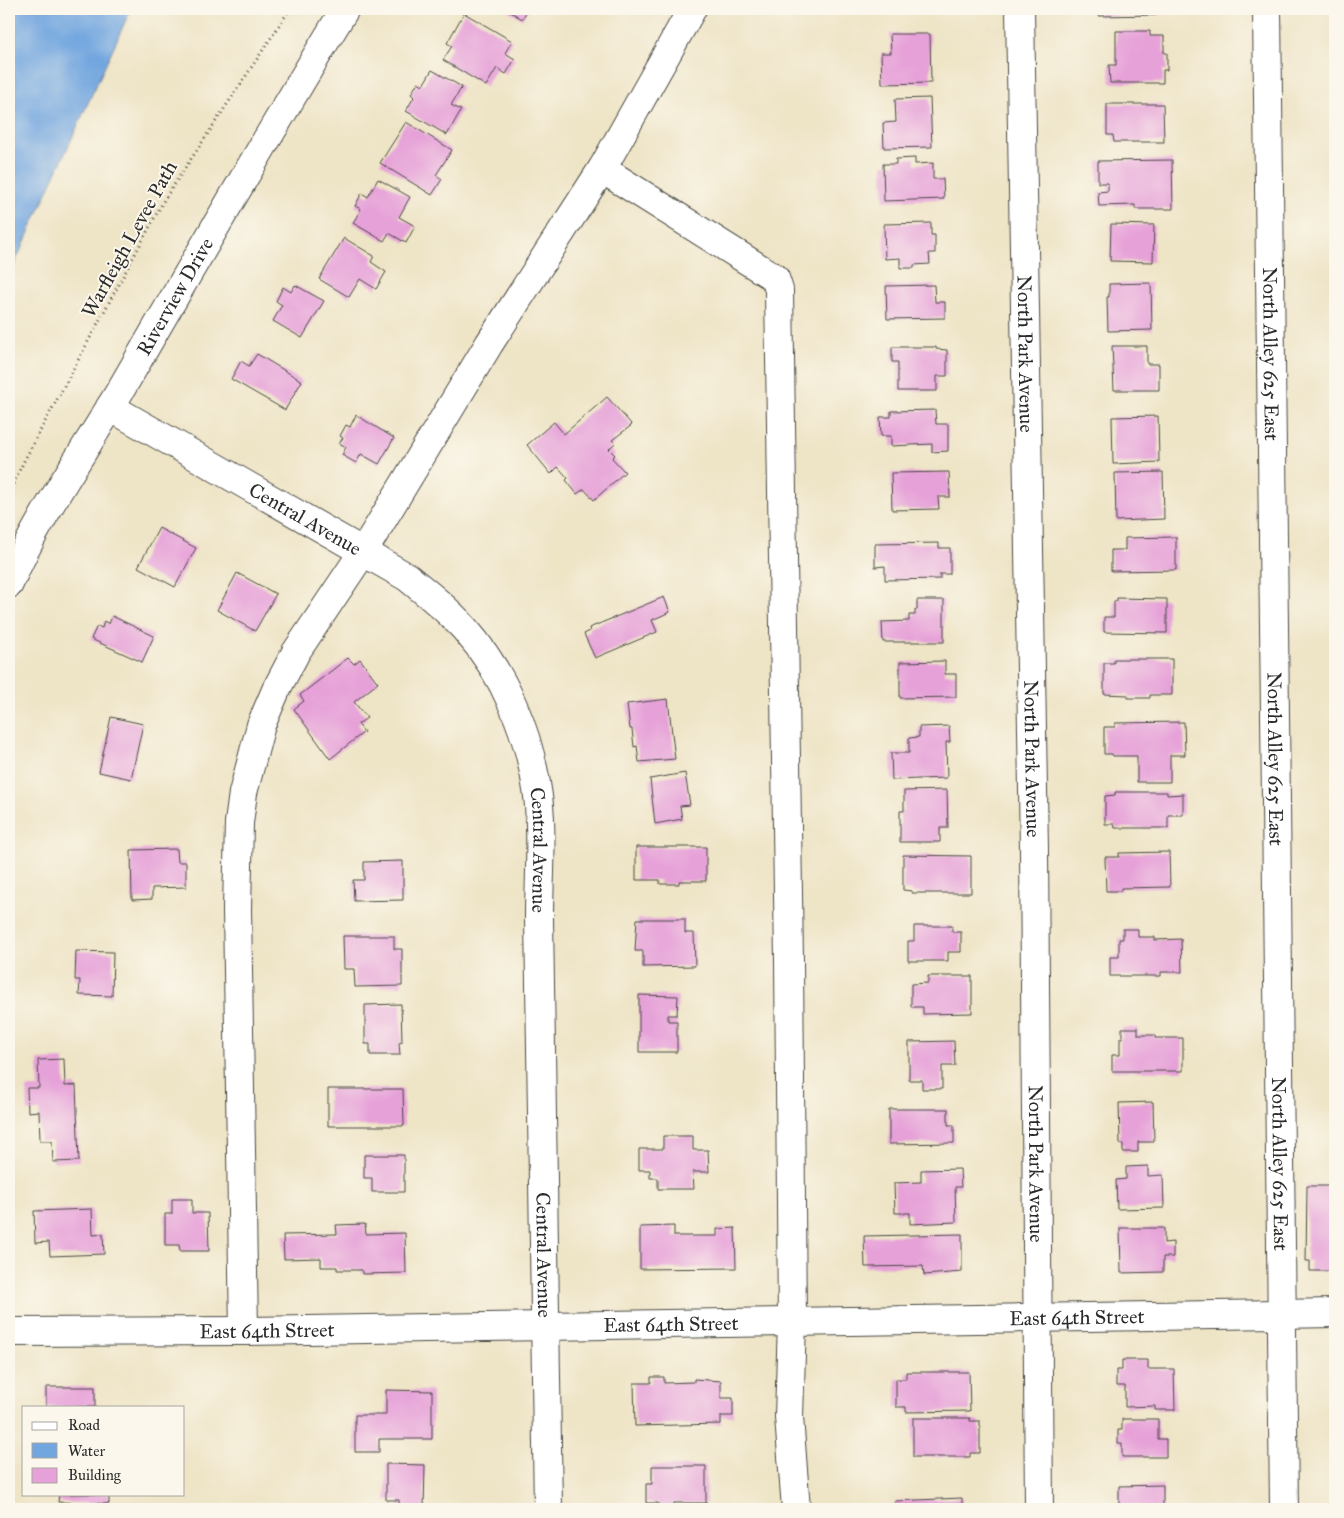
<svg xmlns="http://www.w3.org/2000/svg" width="1344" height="1518" font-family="'IM FELL Great Primer',serif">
	<rect width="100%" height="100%" fill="#fbf7ec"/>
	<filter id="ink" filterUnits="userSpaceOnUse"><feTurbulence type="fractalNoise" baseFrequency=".02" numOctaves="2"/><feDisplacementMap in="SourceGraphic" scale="10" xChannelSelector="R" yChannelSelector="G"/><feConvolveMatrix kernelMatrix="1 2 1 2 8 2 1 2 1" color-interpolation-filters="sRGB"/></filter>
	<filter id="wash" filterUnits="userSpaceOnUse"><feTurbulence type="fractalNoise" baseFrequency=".0096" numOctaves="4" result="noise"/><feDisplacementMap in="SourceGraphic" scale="20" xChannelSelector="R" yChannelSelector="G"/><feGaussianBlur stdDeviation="1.12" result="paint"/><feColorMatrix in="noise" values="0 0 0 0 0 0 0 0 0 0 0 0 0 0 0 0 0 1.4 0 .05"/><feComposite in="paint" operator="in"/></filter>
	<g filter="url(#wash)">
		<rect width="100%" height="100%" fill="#eee4c6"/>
		<path fill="#72a6df" stroke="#4e6885" d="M9 9H131L9 276Z"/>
		<g id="blocks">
			<path fill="#e6a1d8" d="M506 9H528L522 19Z
				M1095 9H1157V15L1099 16V13H1095Z
				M464 13 512 41 505 53 515 59 506 74 497 68 486 86 443 60 452 46 447 43Z
				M1116 31H1150V36H1164V53H1167V70H1163V83H1110L1109 65H1116Z
				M890 34H930L931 83 882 84 881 53H891Z
				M432 70 462 87 451 105 461 110 447 135 406 111 414 97 411 94 418 82 423 85Z
				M930 98 932 147 884 148 883 123 896 122 895 99Z
				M1107 104H1163L1164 142H1114L1113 135H1107Z
				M406 122 452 150 436 175 442 179 432 195 380 163Z
				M915 158V164L933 163V179H943L944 199 884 201 883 164H896V159Z
				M1172 160 1173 209H1135V205L1099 206 1098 192 1108 191V183H1098V161Z
				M378 179 410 197 399 217 415 226 406 243 389 233 384 241 353 223 361 209 355 206 362 193 368 197Z
				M931 223V235H935V253H929L930 264 914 265V268H900V258L885 259 884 224Z
				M1111 224 1154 225 1153 262 1110 261Z
				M344 238 374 256 371 262 386 272 376 289 360 279 349 297 319 279Z
				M1151 283 1152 330 1108 331 1107 297H1109V284Z
				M295 285 324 301 302 338 273 321 282 305 276 301 283 287 291 292Z
				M934 285 935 302H945V318L887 319 886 286Z
				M1112 346H1147V364H1159V390H1114Z
				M892 347H936V349L947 350V376H937V391H898V362H892Z
				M257 354 302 381 285 410 231 379 241 361 249 366Z
				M607 397 632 425 612 440 615 443 609 449 615 455 612 458 625 472 594 500 584 489 577 494 566 480 568 478 558 467 551 474 527 445 554 422 564 434Z
				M935 410 936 424H948V451L932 452V444L891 446V436H881L880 417H891V411Z
				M356 415 394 438 379 464 361 454 356 463 342 455 346 447 339 443 343 438 340 436 346 425 350 427Z
				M1158 416 1159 462 1113 464 1112 417Z
				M949 472 950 497H938L939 509 892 510 891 473Z
				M1163 472 1164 519 1116 521 1115 473Z
				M159 528 196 548 175 587 138 567Z
				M1176 537V570L1111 571V550H1125V538Z
				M939 543V548H950V574H940V579L885 580V566L875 567V544Z
				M237 573 276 594 255 631 217 610Z
				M664 597 670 612 652 620 657 632 595 658 584 634 590 631 589 628Z
				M1117 598 1167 599V633L1104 632V617H1114V601H1117Z
				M917 600H944V642H883L882 622 909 621V615H915V610H917Z
				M112 616 154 636 142 662 91 639 97 626 102 628 104 621 109 624Z
				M348 658 354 664 360 659 378 683 354 702 367 718 358 724 364 732 330 759 294 709 304 701 300 695Z
				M1114 659H1172V695H1150V698H1128V695L1104 694V663H1114Z
				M945 661V674H956V697L900 698V662Z
				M668 699 675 759 639 762 637 746 634 747 632 729H630L627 704Z
				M111 717 143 724 131 779 99 772Z
				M1184 722 1185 755H1170V782H1137V756H1113L1112 754H1104V727H1115V723Z
				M949 726 950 742H946L947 778 892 780 891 753H909V738L919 737V727Z
				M685 773 690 805 680 806 682 819 655 824 650 779Z
				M947 790 948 828H940V842H900V811H904V791Z
				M1115 792H1167V795L1183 794V815H1168V828H1115L1114 824H1105V796L1115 795Z
				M636 847H706V881H679V884H660V880H636Z
				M177 849 178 862H186V887L152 888V899L132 900 131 850Z
				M1169 852 1170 887 1121 888V891H1106L1105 857H1119V853Z
				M903 855 971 856V893H912V891L903 890Z
				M403 861V900L354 901 353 880H364V862Z
				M637 919H685V933H694L695 966 643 967V951H635Z
				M914 926H952V932H961V952H948V961H908V941H914Z
				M1123 929H1138V937H1155V940L1181 939 1182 972H1161V976H1110V957H1119V939H1123Z
				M343 936H394V949H402V986L355 987 354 969H344Z
				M76 951 113 952 112 996 79 995 80 980H75Z
				M928 976H972V1013L923 1014V1007H911V984L928 983Z
				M639 995 678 996 677 1015H668V1021H677V1052H639Z
				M401 1004 402 1042 399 1043 400 1055H370V1044H365V1005Z
				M1122 1028H1138V1035H1155V1038H1183V1071H1112V1055H1120V1038H1122Z
				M954 1041 955 1066H942V1089H922V1080H909V1042Z
				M64 1059 65 1086 76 1085 79 1161 53 1162 52 1141H40L39 1111 28 1112 27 1088H39L38 1060Z
				M328 1089H403L404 1126H328Z
				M1153 1102 1154 1142H1138V1152H1123V1144H1120L1119 1103Z
				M889 1109H948V1125H954V1143L889 1144Z
				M663 1136H693V1150H708L709 1172H693L694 1189H658V1178H650V1170H639V1149H663Z
				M364 1155H404V1192H372V1178H364Z
				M1148 1166V1176L1163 1175 1164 1208 1117 1209 1116 1180 1126 1179V1167Z
				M960 1169 961 1187H955L956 1222 910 1224V1213H895L894 1183 921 1182V1170Z
				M1307 1186H1335V1262H1332V1271H1310V1261H1306Z
				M172 1199H192V1213H208L209 1251H180L179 1245H165V1214H172Z
				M92 1209 93 1235 103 1234 104 1254 50 1256 49 1242 35 1243 34 1211Z
				M365 1224 366 1234 405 1233 406 1273 362 1274V1270H337V1267H321V1258L284 1259 283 1235 337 1234 336 1225Z
				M674 1226V1236H717V1229L735 1228 736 1268 640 1269V1227Z
				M1120 1228H1164V1243L1173 1242V1257H1163V1272L1121 1273Z
				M962 1234V1272L924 1275 923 1266 865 1267 864 1236Z
				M1122 1360H1148V1369H1174L1175 1410H1155V1406L1125 1407V1386H1116V1370H1122Z
				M906 1372H969L970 1411 906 1412V1407H896V1379H906Z
				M651 1377H664V1383L694 1382V1379L721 1381V1398H733V1416H721V1424L635 1426 634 1383H651Z
				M46 1387H95V1407H46Z
				M386 1390 432 1391V1439H379V1452H355V1415H386Z
				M913 1418H970V1421H980V1453H970V1457H913Z
				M1122 1419H1158V1439H1166V1457H1122V1443H1118V1430H1122Z
				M386 1464 425 1465 424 1509H399V1500H386Z
				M652 1466H706V1503H674V1509H658V1503H646V1484H652Z
				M1163 1485V1509H1119V1486Z
				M59 1494H109V1504L58 1502Z
				M962 1498V1509H895V1501Z"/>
		</g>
	</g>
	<g filter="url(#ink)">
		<use href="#blocks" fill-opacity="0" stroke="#484742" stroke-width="1"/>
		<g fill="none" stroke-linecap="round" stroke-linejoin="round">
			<defs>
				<g id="minor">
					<path id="s1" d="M1020 9 1034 850 1039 1509"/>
					<path id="s2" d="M1267 9 1284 1509"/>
					<path d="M602 169 775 278 779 290 789 961 792 1322 789 1417 796 1509"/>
					<path id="s3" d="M110 407 407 577C427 593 447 609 464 628 505 674 530 735 538 796 543 835 539 879 539 918L548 1509"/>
					<path id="s4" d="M9 584C40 513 85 451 124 384 197 258 269 133 345 9"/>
					<path d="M244 1331 237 909 239 823 243 793 261 725 276 690 296 652 363 552 489 344 602 169 692 9"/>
					<path id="s5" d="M9 1332 244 1331 1335 1313"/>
				</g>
			</defs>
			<use href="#minor" stroke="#484742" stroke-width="30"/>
			<path stroke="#484742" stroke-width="3" stroke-dasharray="1 4" stroke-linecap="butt" d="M9 493 24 461 164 200 290 9"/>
			<use href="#minor" stroke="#fff" stroke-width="28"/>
		</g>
	</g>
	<g text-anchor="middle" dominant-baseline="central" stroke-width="4" stroke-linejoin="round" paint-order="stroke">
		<g font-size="20" fill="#2b2b2b" stroke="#fbf7ec">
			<text transform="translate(129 239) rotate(-61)">Warfleigh Levee Path</text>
			<text stroke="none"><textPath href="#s4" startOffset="332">Riverview Drive</textPath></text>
			<text stroke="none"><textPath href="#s1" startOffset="345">North Park Avenue</textPath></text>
			<text stroke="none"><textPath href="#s2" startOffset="345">North Alley 625 East</textPath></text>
			<text stroke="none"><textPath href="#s3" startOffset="225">Central Avenue</textPath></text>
			<text stroke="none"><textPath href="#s1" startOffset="750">North Park Avenue</textPath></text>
			<text stroke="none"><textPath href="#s2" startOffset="750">North Alley 625 East</textPath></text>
			<text stroke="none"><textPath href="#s3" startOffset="659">Central Avenue</textPath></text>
			<text stroke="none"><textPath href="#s1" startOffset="1155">North Park Avenue</textPath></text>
			<text stroke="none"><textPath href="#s2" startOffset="1155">North Alley 625 East</textPath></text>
			<text stroke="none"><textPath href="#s3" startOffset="1064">Central Avenue</textPath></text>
			<text stroke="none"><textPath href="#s5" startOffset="1068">East 64th Street</textPath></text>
			<text stroke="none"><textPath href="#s5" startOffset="662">East 64th Street</textPath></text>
			<text stroke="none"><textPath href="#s5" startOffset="258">East 64th Street</textPath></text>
		</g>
	</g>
	<rect width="1344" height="1518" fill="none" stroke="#fbf7ec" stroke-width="30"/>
	<rect x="22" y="1406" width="162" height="90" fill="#fbf7ec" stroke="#a8a59f"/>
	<rect x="32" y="1422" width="25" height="8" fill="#ffffff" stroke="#a8a59f"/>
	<text x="68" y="1430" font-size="15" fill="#2b2b2b">Road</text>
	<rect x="32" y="1443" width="25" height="15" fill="#72a6df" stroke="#a8a59f"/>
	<text x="68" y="1456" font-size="15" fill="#2b2b2b">Water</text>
	<rect x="32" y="1468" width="25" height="15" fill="#e6a1d8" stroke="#a8a59f"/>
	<text x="68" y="1480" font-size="15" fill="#2b2b2b">Building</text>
</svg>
